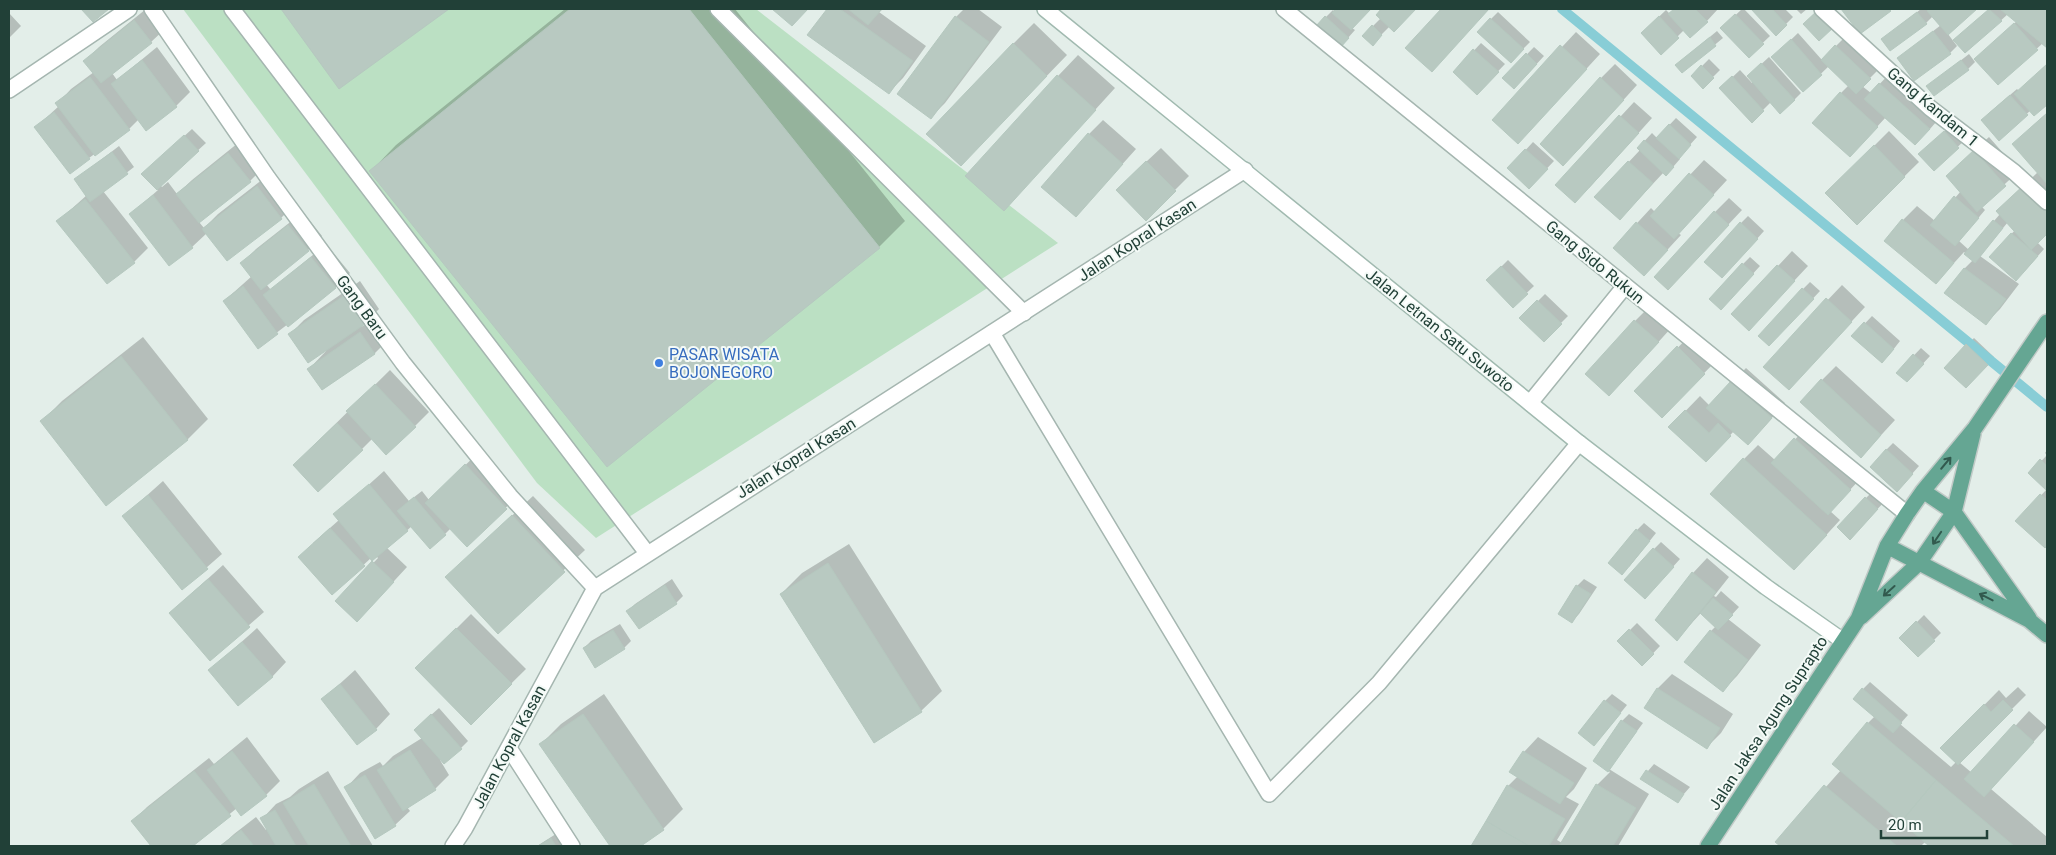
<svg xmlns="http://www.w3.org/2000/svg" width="2056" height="855" font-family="Roboto,sans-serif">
	<rect width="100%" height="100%" fill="#e3eee9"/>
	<path fill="#bbe0c3" d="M183 9H756L1058 243 596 538 537 483Z"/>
	<path fill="#0003" d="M146 9 166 28 151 42 112 73 117 80 157 47 190 92 176 106 139 119 129 129 89 158 36 127 59 106 57 104 71 89 94 72 85 61 99 47Z
		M282 9H447L340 87Z
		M565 9H735L905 221 879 247 607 465 371 171 396 145Z
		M828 9H883L879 12 926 46 903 78 889 92 809 35Z
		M964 9H978L1002 27 945 103 931 117 956 17Z
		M1337 9H1370L1352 28 1355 30 1347 39 1317 26 1333 10 1335 12Z
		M1383 9H1414L1401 23 1390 26 1379 37 1373 26 1381 18 1377 15Z
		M1675 9H1718L1707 21 1684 30 1661 53 1642 33 1666 10 1670 14Z
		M1742 9H1744L1770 36 1749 56 1722 28Z
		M1752 9H1785L1793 17 1776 34Z
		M1796 9H1807L1801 14Z
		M1843 9H1892L1861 33Z
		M1921 9H1927L1929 11 1931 9H1975L1948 34 1957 46 1950 53 1906 52 1941 25 1933 16 1926 23 1883 39Z
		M1990 9H2047V47L2043 43 1998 84 1990 45 2017 21 2008 14 1966 52 1962 33Z
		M1498 12 1530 42 1511 61 1479 31Z
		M9 13 21 26 9 38Z
		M1034 23 1067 55 981 144 1013 44Z
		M1717 31 1723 38 1682 72 1676 65Z
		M1576 32 1600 54 1532 128 1494 120Z
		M1798 33 1822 60 1843 39 1877 71 1862 86 1871 93 1894 69 1943 114 1930 129 1886 117 1864 141 1841 93 1849 85 1829 66 1803 91 1773 57Z
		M1481 43 1505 64 1484 86 1454 72Z
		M1534 47 1544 56 1521 81 1504 78Z
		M1969 54 1975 62 1968 69 1928 86Z
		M1078 55 1115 88 1004 210 1058 76Z
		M1769 57 1801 93 1794 100 1771 102 1752 121 1721 88 1740 70 1752 83 1756 69Z
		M1709 59 1720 70 1703 87 1702 66Z
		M1615 64 1637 85 1578 150 1601 78Z
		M2047 64V103L2034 114 2031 110 1999 139 1989 113 2017 89 2019 91Z
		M1634 102 1652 118 1589 188 1557 185Z
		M2047 113V233L2037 242 2044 249 2023 273 1991 257 2015 230 2008 222 1980 256 2019 284 2000 309 1986 323 1964 269 1973 260 1964 252 1936 283 1903 220 1917 206 1935 221 1961 191 1947 176 1989 137 2019 171 1981 206 1985 210 1959 241 1969 250 2000 214 1997 211 2038 172 2028 130Z
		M1676 118 1697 137 1678 158 1680 159 1673 167 1664 172 1634 204 1596 197 1640 150 1638 148 1652 133 1657 138Z
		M1103 120 1136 149 1076 216 1089 134Z
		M1952 125 1965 140 1934 169 1927 147Z
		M192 129 206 143 160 185 162 187 168 182 177 194 192 180 243 139 264 167 250 181 199 222 204 228 218 214 272 172 296 203 281 218 227 260 207 233 192 247 169 265 131 214 158 190 143 174Z
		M1889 131 1919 162 1857 223 1827 193Z
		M1533 142 1554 161 1536 180 1509 168Z
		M119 146 134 167 103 191 148 248 134 262 107 283 58 221 87 195 76 179Z
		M1161 148 1189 176 1146 219 1132 175Z
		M1704 160 1727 180 1678 233 1681 235 1658 260 1615 247 1651 208 1655 212Z
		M1729 198 1742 210 1682 274 1715 212Z
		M303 212 322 236 308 250 266 284 271 290 326 244 350 273 335 288 258 347 224 301 252 276 242 263 256 249Z
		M1748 216 1764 231 1729 270 1741 223Z
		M1792 251 1808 266 1749 329 1733 314Z
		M1750 257 1760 266 1728 301 1743 264Z
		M1508 260 1534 286 1513 306 1488 280Z
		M360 281 379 309 361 327 375 319 389 339 375 353 323 389 309 369 326 351 290 334 304 320Z
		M1810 282 1820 291 1776 338 1803 289Z
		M1842 285 1865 307 1803 374 1765 366Z
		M1545 294 1568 316 1544 340 1521 318Z
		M1649 307 1672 327 1624 380 1635 321Z
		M1872 316 1900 341 1889 355 1853 336Z
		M1692 333 1718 359 1662 416 1636 391Z
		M143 337 208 419 187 440 41 422 62 401Z
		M1974 338 1994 357 1973 379 1967 345Z
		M1921 348 1930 356 1907 381 1898 372Z
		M1836 366 1895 420 1861 457 1822 380Z
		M1746 368 1785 403 1762 429 1734 431 1720 446 1670 427 1700 396 1710 406Z
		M390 370 429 412 415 426 373 438 362 449 309 450Z
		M1809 425 1864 475 1830 511 1840 520 1808 555 1744 459 1758 445 1775 460Z
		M1893 443 1919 466 1904 483 1886 450Z
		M2047 450V544L2045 547 2017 521 2047 489 2030 473 2047 455 2045 453Z
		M480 451 520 494 467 545 451 528 445 534 412 526 387 548 407 567 371 606 337 601 378 558 376 556 371 558 332 594 313 543 339 520 335 515 384 471 409 501 422 491 429 500Z
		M163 481 222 554 182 589 124 516Z
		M1873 491 1885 501 1857 531 1866 498Z
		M533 496 585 550 498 632 468 557Z
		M1644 523 1656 533 1629 567 1637 530Z
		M1661 542 1680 559 1652 590 1654 549Z
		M849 544 942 691 921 711 781 594 802 573Z
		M1707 558 1729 577 1714 596 1716 597 1721 591 1739 607 1728 619 1761 645 1737 676 1723 690 1711 631 1716 626 1701 613 1677 639 1693 573Z
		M223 565 264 612 210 659 170 613Z
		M672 579 683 596 676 603 628 611 635 604Z
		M1584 579 1597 587 1579 614 1572 621 1559 613 1577 586Z
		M471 614 526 669 471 723 417 668Z
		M1924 615 1941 633 1918 656 1901 638Z
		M1637 623 1660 646 1642 665 1619 641Z
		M620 624 631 641 624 648H584L591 641Z
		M257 628 286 662 272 677 210 670Z
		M355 670 390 714 376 729 323 699Z
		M1672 674 1733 714 1721 733 1707 747 1646 708 1658 688Z
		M1870 682 1908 715 1900 724 1951 767 1956 762 1942 748 1999 690 2006 698 2018 687 2026 695 1959 762 1972 773 2029 711 2047 727 1991 789 2047 837V846H1931L1925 842 1921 846H1782L1777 842 1841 770 1868 723 1875 716 1863 689Z
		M604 694 683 809 663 829 638 846H611L541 744 561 724Z
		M1612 694 1627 705 1601 737 1605 701Z
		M439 708 468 741 461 748 440 760 449 775 435 789 407 807 410 811 395 825 346 788 360 773 380 762 383 766 393 756 422 738V723Z
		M1629 714 1643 723 1609 769 1649 794 1618 846H1473L1508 786 1518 776 1524 752 1538 737 1587 768 1574 789 1566 797 1579 804 1557 840 1562 843 1597 785 1610 772 1595 761 1622 721Z
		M247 737 280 781 266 795 237 808 191 846H153L133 821 147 807 209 758 214 764Z
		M1654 764 1690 787 1677 802 1642 778Z
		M328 771 373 846H221L234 834 256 817 266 830 267 829 262 819 276 804 290 797 299 789Z
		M559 832 566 846H537Z"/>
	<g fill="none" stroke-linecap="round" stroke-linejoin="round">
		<path stroke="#88cdd6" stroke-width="10" d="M1562 9 2047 407"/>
	</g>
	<path fill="#b8c9c1" stroke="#b5c8bf" d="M81 9H109L93 22Z
		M281 9H449L339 89Z
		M570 9H689L880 248 607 467 369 171Z
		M772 9H808L792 26Z
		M827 9H840L913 61 889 94 807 35Z
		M848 9H882L868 25Z
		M1336 9H1371L1351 30 1332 13Z
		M1381 9H1416L1394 32 1376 15Z
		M1441 9H1489L1432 72 1405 48Z
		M1674 9H1695L1708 22 1690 38 1668 14Z
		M1751 9H1772L1787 25 1776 36Z
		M1841 9H1889L1891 11 1860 34Z
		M1929 9H1977L1948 35 1927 11Z
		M1989 9 2002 21 1965 53 1953 40Z
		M2000 9H2047V48Z
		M1818 10 1834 27 1819 41 1803 24Z
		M1917 12 1927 24 1890 51 1881 39Z
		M1735 14 1764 44 1749 58 1720 28Z
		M955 16 989 42 931 119 897 94Z
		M1325 16 1349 38 1340 48 1316 26Z
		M1659 16 1679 38 1661 55 1641 33Z
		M1490 18 1524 49 1511 63 1477 32Z
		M134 20 152 43 101 83 83 61Z
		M2014 23 2038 50 1998 85 1974 59Z
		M1372 25 1382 35 1373 46 1362 36Z
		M1933 31 1951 54 1914 81 1897 58Z
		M1710 37 1716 46 1682 73 1675 65Z
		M1791 39 1822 75 1803 92 1771 57Z
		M1013 43 1047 76 961 166 926 134Z
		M1560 45 1587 69 1518 144 1492 120Z
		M1835 45 1871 79 1856 94 1821 60Z
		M1473 49 1499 72 1477 95 1453 72Z
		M1526 53 1537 64 1514 89 1502 78Z
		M142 60 177 107 146 131 111 84Z
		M1961 60 1969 70 1934 96 1926 86Z
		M1761 63 1795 100 1780 114 1747 76Z
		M2047 64V105L2034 116 2014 94Z
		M1701 65 1714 78 1703 89 1691 76Z
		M1057 75 1096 110 1004 211 965 176Z
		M1732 76 1764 111 1752 123 1719 88Z
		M90 77 130 130 95 156 55 103Z
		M1600 77 1624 100 1563 166 1540 144Z
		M1879 83 1930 129 1915 145 1864 99Z
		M1840 92 1878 127 1850 157 1812 123Z
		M2010 95 2028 115 1999 141 1981 120Z
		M54 112 90 159 70 174 34 127Z
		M2047 113V184L2012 144Z
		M1619 115 1639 133 1575 203 1555 185Z
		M1669 124 1691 145 1679 159 1656 138Z
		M1944 131 1959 148 1934 171 1918 154Z
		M1088 133 1123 164 1076 217 1041 187Z
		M184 135 199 151 157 190 141 174Z
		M1644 140 1674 167 1666 176 1637 148Z
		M1874 145 1905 177 1857 225 1825 193Z
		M1525 149 1548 169 1529 189 1507 168Z
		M1974 150 2006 186 1977 212 1946 176Z
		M112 152 128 174 90 202 74 179Z
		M228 153 251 182 199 223 176 194Z
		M1146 161 1176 191 1146 221 1116 190Z
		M1628 161 1653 183 1620 220 1594 197Z
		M1689 173 1714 195 1674 239 1650 216Z
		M2025 184 2047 209V234L2031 250 1996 211Z
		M257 186 282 219 227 261 202 229Z
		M153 195 193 248 169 266 129 214Z
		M1954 196 1979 218 1955 246 1930 225Z
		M85 199 135 263 107 284 56 221Z
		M1714 211 1729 225 1668 290 1654 277Z
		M1902 219 1954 263 1936 284 1884 241Z
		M1993 220 2003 228 1975 263 1964 254Z
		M1636 222 1668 250 1644 276 1613 248Z
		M1740 222 1758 239 1722 278 1704 262Z
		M288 225 309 251 261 290 240 263Z
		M2011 233 2038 256 2016 281 1989 257Z
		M311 257 336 288 288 327 263 295Z
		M1742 263 1754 274 1721 310 1709 299Z
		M1777 265 1795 281 1749 331 1731 314Z
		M1501 266 1528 294 1513 308 1486 280Z
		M1964 268 2006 299 1986 325 1944 293Z
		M243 286 278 334 258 349 223 301Z
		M1802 288 1814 299 1769 346 1758 336Z
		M345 295 365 324 308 363 288 334Z
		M1826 298 1852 322 1789 390 1763 367Z
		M1537 300 1562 324 1544 342 1519 318Z
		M1634 320 1659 342 1609 396 1585 374Z
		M1864 322 1894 349 1882 363 1851 336Z
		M360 332 375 354 322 390 307 369Z
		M1966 344 1988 365 1966 388 1944 368Z
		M1677 346 1705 374 1662 418 1634 391Z
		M1913 354 1924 364 1907 382 1896 373Z
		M121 356 188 440 106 506 40 421Z
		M1821 379 1881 435 1861 458 1800 402Z
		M1731 381 1772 418 1748 445 1706 408Z
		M375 384 416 427 386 455 346 411Z
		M1685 410 1709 433 1718 423 1731 436 1706 462 1668 427Z
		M337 423 363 450 318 492 293 465Z
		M1794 438 1851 490 1828 515 1771 463Z
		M1886 449 1913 474 1897 492 1870 467Z
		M1743 458 1827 535 1794 570 1710 494Z
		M2040 459 2047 466V491L2028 473Z
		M465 464 507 509 467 547 425 503Z
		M369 484 408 531 372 561 333 514Z
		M2040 494 2047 500V546L2045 548 2015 521Z
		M148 495 208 569 182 590 122 516Z
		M414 497 446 535 430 549 397 511Z
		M1865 497 1878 509 1850 540 1837 527Z
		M512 515 565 572 498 634 445 577Z
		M330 528 365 566 332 595 298 557Z
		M1636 529 1650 541 1622 575 1608 563Z
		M1653 548 1674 567 1645 599 1624 580Z
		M372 561 394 582 357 622 335 601Z
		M828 563 922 712 874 743 780 594Z
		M1692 572 1716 592 1677 641 1655 620Z
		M208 579 250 627 210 661 169 613Z
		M665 585 677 604 639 629 626 611Z
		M1576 585 1591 594 1572 623 1558 614Z
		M1713 598 1733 615 1718 630 1700 613Z
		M1916 621 1935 641 1918 657 1899 638Z
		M456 628 512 684 471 725 415 668Z
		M1629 629 1654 654 1642 666 1617 641Z
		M613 630 625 649 595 668 583 648Z
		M1710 630 1748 660 1723 692 1684 662Z
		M242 642 273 677 238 706 208 670Z
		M340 684 377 730 357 745 321 699Z
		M1657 688 1720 728 1707 749 1644 708Z
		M1862 688 1902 723 1893 733 1853 699Z
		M1604 700 1621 713 1594 746 1578 733Z
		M2003 700 2013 710 1958 765 1940 748 1984 704 1991 712Z
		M431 714 462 749 444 764 414 730Z
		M583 714 664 830 641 846H610L539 744Z
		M1621 720 1637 731 1608 772 1593 761Z
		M1867 722 1936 780 1901 822 1832 764Z
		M2014 724 2034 742 1984 797 1964 779Z
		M410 750 436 790 403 811 377 770Z
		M232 751 267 796 241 816 207 770Z
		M1523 751 1574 783 1560 804 1509 772Z
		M1646 770 1684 794 1678 803 1640 779Z
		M194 771 231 816 193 846H151L131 821Z
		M365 775 396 826 375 839 344 787Z
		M1936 780 2014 846H1929L1901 822Z
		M314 784 351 846H309L283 803Z
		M1596 784 1636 808 1613 846H1559Z
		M1507 785 1565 819 1549 846H1529L1486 821Z
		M1824 785 1897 846H1780L1775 842Z
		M275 810 296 846H276L260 818Z
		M1486 821 1529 846H1471Z
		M241 830 254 846H220Z
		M551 838 556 846H538Z"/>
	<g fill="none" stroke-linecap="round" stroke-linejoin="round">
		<defs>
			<path id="lane" d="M232 9 647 553
				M718 9 1024 313
				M992 333 1269 794 1379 683 1579 443
				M509 748 572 846"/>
			<path id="street" d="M152 9 268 178 403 363 510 496 595 588
				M1284 9 1907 514
				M1822 9 1930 108 2014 172 2047 202
				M9 90 129 9
				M1530 403 1625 286
				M453 846 465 828 595 588 1245 170"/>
			<path id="secondary" d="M1045 9 1579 443 1766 587 1843 641"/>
			<path id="primary" d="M1923 491 1954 512 2029 618
				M1887 546 2029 620 2047 635
				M1861 617 1919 563 1954 512 1973 434
				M1708 846 1858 619 1887 546 1907 514 1923 491 1975 428 2047 322"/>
		</defs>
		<use href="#lane" stroke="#a5b6b0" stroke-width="18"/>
		<use href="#street" stroke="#a5b6b0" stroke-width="18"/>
		<use href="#secondary" stroke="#a1bab0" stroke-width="18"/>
		<use href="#primary" stroke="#c1cac7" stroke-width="18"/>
		<use href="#lane" stroke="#fff" stroke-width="15"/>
		<use href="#street" stroke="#fff" stroke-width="15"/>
		<use href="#secondary" stroke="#fff" stroke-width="15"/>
		<use href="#primary" stroke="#65a693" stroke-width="15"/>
	</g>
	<defs><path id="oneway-shaft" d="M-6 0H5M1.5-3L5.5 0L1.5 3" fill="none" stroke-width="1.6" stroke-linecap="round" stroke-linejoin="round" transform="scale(1.25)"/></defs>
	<g stroke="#325a4e">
		<use href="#oneway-shaft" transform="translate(1946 463) rotate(-50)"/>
		<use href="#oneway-shaft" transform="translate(1937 538) rotate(124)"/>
		<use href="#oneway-shaft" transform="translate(1889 591) rotate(138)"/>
		<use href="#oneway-shaft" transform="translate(1986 597) rotate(-153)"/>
	</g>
	<circle fill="#3f7fe0" stroke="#f4faf7" stroke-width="2" cx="659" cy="363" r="5"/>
	<g text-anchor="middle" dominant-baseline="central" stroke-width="4" stroke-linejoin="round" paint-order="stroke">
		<g font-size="16" fill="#214037" stroke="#f4faf7">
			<text transform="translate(1933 107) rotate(40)">Gang Kandam 1</text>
			<text transform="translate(1137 240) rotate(-33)">Jalan Kopral Kasan</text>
			<text transform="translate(1595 262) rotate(39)">Gang Sido Rukun</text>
			<text transform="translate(362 307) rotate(54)">Gang Baru</text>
			<text transform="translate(1440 330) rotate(39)">Jalan Letnan Satu Suwoto</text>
			<text transform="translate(796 458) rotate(-32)">Jalan Kopral Kasan</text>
			<text transform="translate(1768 723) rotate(-57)">Jalan Jaksa Agung Suprapto</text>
			<text transform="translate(509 747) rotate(-62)">Jalan Kopral Kasan</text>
		</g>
		<g font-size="16" fill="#366cbe" stroke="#f4faf7" text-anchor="start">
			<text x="669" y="354">PASAR WISATA<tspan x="669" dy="18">BOJONEGORO</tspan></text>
		</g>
	</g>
	<rect width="2056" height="855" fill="none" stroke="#214037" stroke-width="20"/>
	<path d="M1881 830v8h106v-8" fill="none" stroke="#214037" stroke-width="2.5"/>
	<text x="1888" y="830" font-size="15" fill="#214037" stroke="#f4faf7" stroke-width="4" paint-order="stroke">20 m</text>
</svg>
